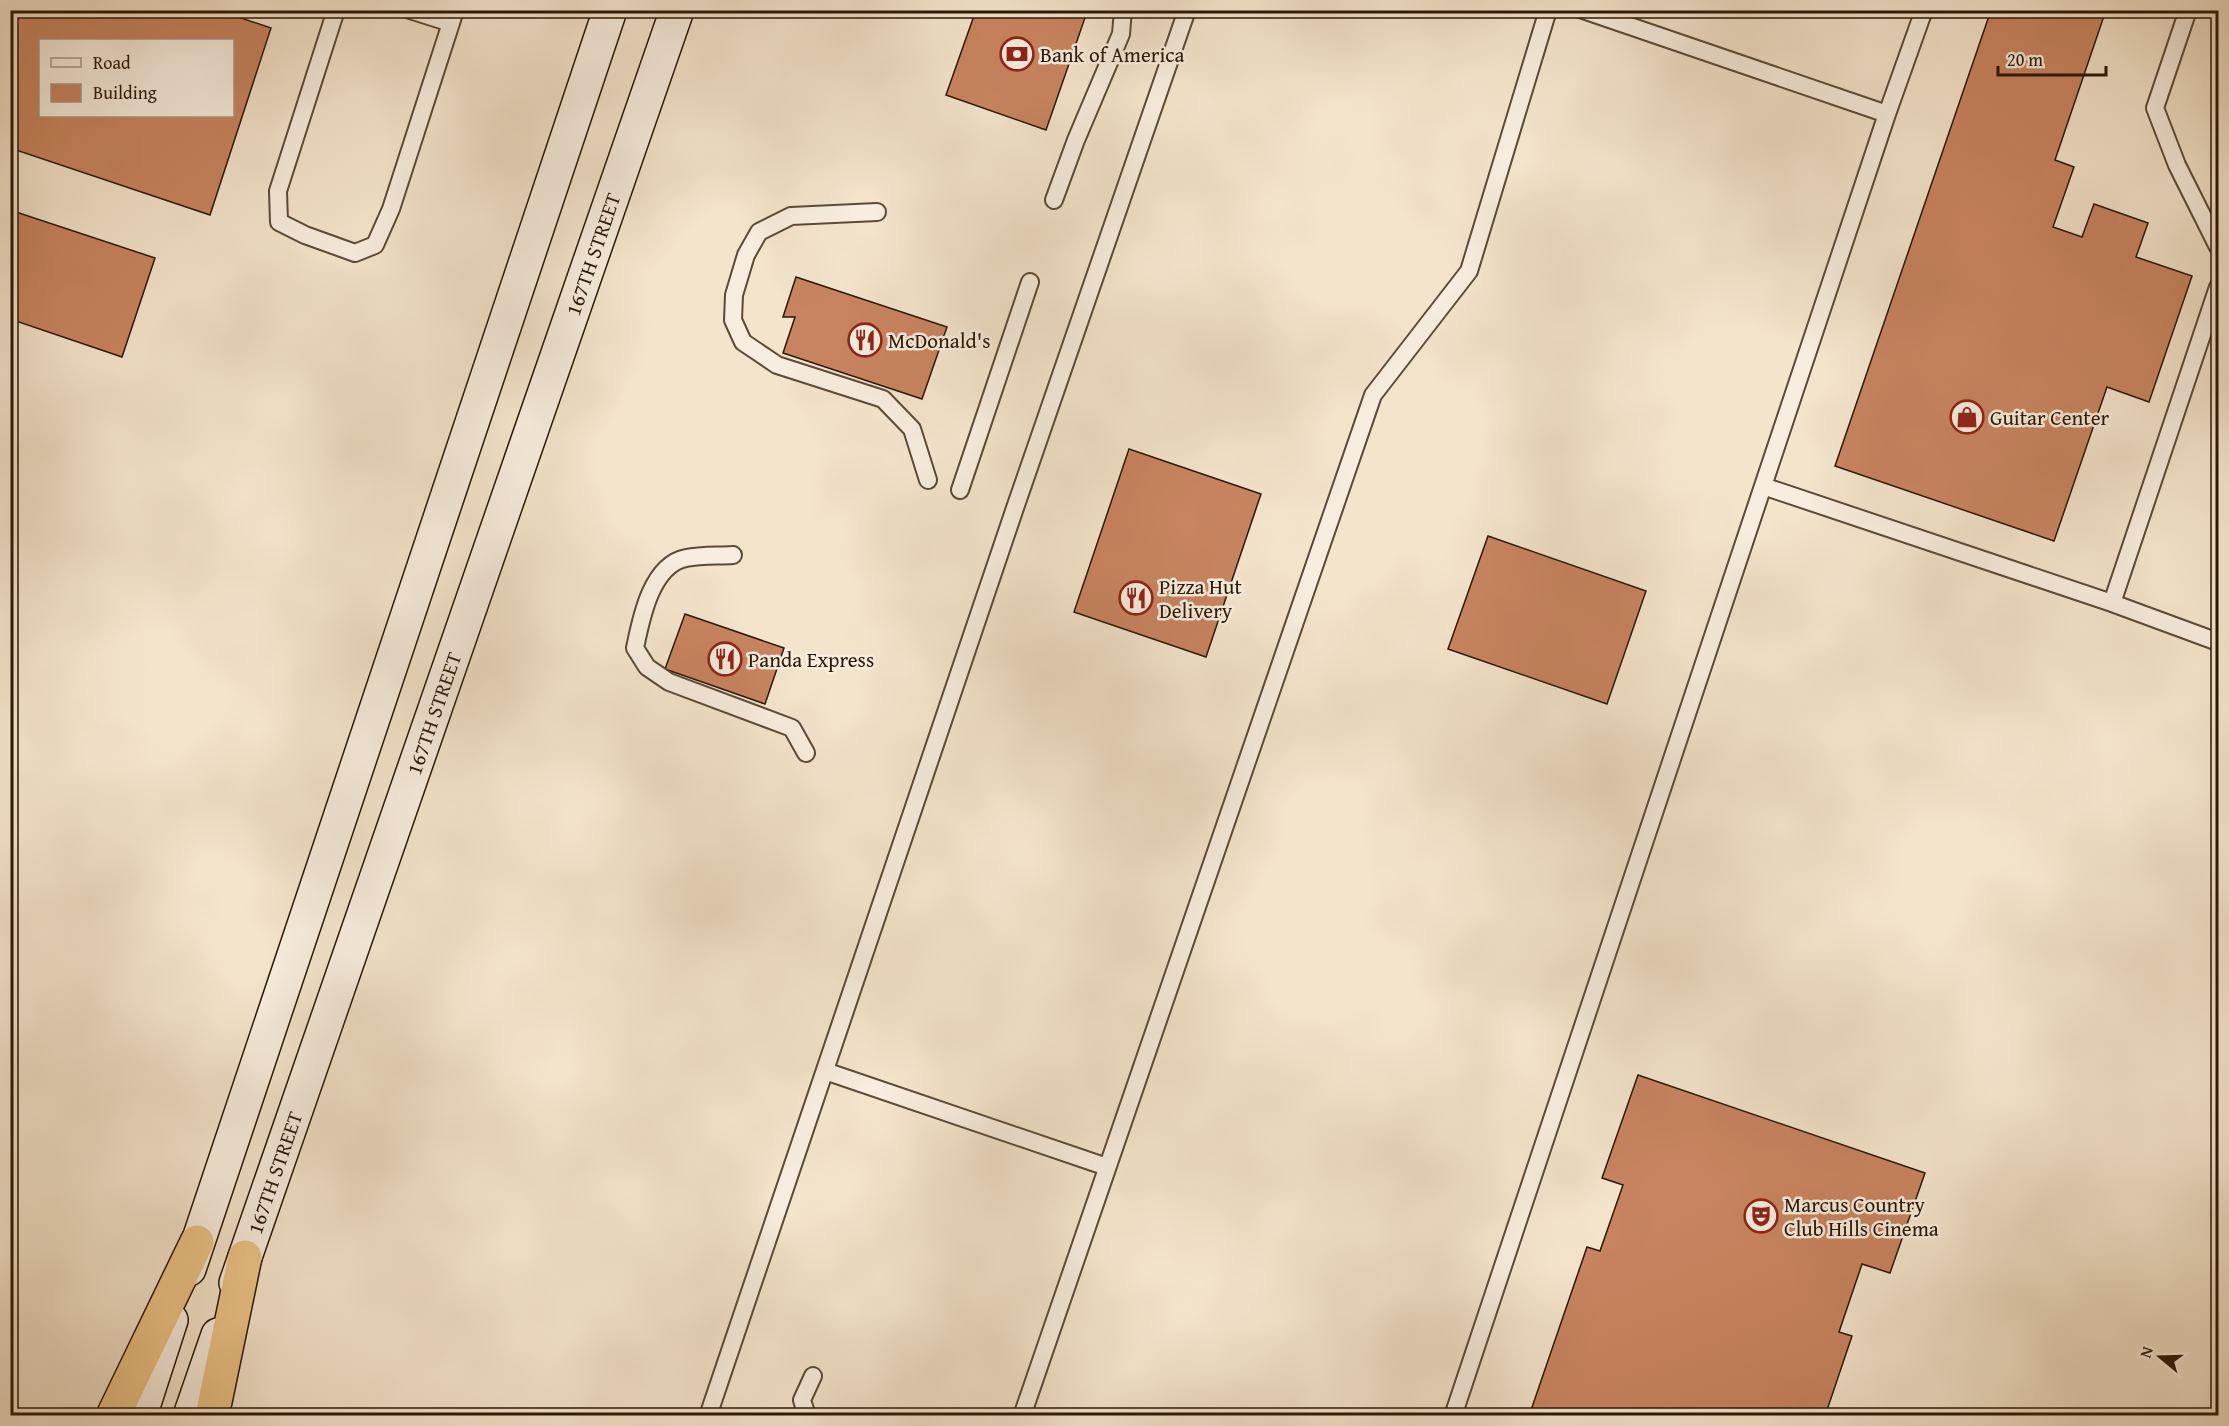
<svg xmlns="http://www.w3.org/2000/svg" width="2229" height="1426" font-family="'Gentium Book Plus',serif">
	<rect width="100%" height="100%" fill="#f4e4cc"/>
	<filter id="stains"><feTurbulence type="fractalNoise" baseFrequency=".00333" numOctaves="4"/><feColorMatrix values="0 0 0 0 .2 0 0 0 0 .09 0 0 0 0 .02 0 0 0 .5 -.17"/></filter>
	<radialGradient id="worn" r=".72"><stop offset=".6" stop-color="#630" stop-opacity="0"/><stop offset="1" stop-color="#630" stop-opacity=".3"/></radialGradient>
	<path fill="#c88460" stroke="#2a1705" stroke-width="1.5" fill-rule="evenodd" d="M10 10H217L271 28 210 215 10 148ZM40 40H232V116H40Z
		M976 10H1082L1087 12 1046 130 946 95Z
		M1991 10H2106L2055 160 2074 167 2053 227 2082 237 2094 204 2148 223 2136 257 2192 276 2149 402 2107 387 2054 541 1835 466Z
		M10 210 155 258 122 357 10 319Z
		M796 277 947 327 922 399 783 353 795 317H783Z
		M1129 449 1261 494 1206 657 1074 612Z
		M1488 536 1646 591 1607 704 1448 649Z
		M685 614 784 648 765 704 665 669Z
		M1638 1075 1925 1173 1890 1273 1862 1264 1839 1332 1852 1336 1825 1416H1529L1587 1247 1600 1251 1623 1185 1602 1178Z"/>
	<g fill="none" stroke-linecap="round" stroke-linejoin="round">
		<defs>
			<path id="service" d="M336 10 278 191 279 222 305 235 355 253 375 245 391 209 451 23
				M410 10 451 23 455 10
				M2188 10 2155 108 2177 165 2218 247
				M1887 114 1924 10
				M1054 200 1076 140 1121 34 1123 10
				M877 212 791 216 759 232 746 255 734 295 733 320 743 342 777 365 883 399 912 429 928 480
				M1763 486 2112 603 2218 642
				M960 490 1030 282
				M733 555C718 556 701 555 686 558 651 565 641 619 635 648L647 667 669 682 792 728 806 753
				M2112 603 2218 287
				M825 1071 1107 1167
				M708 1416 1015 508 1187 10
				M807 1416 802 1400 813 1376
				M1022 1416 1373 395 1469 271 1548 10
				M1453 1416 1887 114 1583 10"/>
			<g id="secondary">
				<path d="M189 1269 610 10"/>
				<path id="s1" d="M236 1283 677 10"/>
				<path d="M140 1416 171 1320"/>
				<path d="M190 1416 218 1335"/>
			</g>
			<path id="motorway" d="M113 1416 197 1242
				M212 1416 245 1257"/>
		</defs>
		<use href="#service" stroke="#5c4a37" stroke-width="20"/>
		<use href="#secondary" stroke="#2a1705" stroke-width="36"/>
		<use href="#motorway" stroke="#2a1705" stroke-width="36"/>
		<use href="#service" stroke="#f8edde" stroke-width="16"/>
		<use href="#secondary" stroke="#f8edde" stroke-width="33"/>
		<use href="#motorway" stroke="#eac286" stroke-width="33"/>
	</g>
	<defs>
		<symbol id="bank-ring" viewBox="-11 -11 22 22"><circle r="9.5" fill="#f8edde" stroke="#8f2418" stroke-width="1.5"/><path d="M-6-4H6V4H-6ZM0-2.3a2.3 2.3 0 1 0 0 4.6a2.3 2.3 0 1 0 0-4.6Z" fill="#8f2418"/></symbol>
		<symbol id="restaurant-ring" viewBox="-11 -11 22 22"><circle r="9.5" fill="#f8edde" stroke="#8f2418" stroke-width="1.5"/><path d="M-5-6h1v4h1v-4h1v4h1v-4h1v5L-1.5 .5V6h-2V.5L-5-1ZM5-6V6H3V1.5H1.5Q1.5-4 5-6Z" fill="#8f2418"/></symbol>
		<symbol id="shop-ring" viewBox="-11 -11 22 22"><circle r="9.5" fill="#f8edde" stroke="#8f2418" stroke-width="1.5"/><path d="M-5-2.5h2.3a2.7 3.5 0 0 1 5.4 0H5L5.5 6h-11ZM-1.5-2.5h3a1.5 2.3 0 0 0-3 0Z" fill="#8f2418"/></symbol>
		<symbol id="theatre-ring" viewBox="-11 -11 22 22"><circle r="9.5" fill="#f8edde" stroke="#8f2418" stroke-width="1.5"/><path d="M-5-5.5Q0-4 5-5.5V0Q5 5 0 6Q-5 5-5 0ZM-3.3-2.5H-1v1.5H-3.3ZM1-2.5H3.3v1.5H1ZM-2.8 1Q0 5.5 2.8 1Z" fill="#8f2418"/></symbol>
	</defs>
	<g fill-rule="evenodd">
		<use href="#bank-ring" x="998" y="35" width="38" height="38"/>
		<use href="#restaurant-ring" x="846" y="321" width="38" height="38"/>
		<use href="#shop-ring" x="1948" y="398" width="38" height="38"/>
		<use href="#restaurant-ring" x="1117" y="579" width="38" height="38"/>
		<use href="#restaurant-ring" x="706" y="640" width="38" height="38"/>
		<use href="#theatre-ring" x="1742" y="1197" width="38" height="38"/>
	</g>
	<g text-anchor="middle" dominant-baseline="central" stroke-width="5" stroke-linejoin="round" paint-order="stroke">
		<g font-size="21" fill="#2a1705" stroke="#f8edde" text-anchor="start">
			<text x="1040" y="54">Bank of America</text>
			<text x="888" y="340">McDonald's</text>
			<text x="1990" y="417">Guitar Center</text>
			<text x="1159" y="586">Pizza Hut<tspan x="1159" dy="24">Delivery</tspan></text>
			<text x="748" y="659">Panda Express</text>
			<text x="1784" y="1204">Marcus Country<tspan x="1784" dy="24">Club Hills Cinema</tspan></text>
		</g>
		<g font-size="21" fill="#2a1705" stroke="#f8edde">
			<text stroke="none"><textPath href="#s1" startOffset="1089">167TH STREET</textPath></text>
			<text stroke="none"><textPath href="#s1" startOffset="603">167TH STREET</textPath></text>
			<text stroke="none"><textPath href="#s1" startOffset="117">167TH STREET</textPath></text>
		</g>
	</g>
	<rect width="2229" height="1426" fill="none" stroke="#f4e4cc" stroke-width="36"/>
	<rect x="12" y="12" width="2205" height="1402" fill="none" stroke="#2a1705" stroke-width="3"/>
	<rect x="18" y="18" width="2193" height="1390" fill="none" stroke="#2a1705" stroke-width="1.5"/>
	<rect x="39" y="39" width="195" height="78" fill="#f8edde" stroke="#a69787" stroke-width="1.5"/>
	<rect x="51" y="58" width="30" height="9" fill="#f8edde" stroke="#a69787" stroke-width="1.5"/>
	<text x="93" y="69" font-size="18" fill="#2a1705">Road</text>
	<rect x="51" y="84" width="30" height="18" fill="#c88460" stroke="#a69787" stroke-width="1.5"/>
	<text x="93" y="99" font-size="18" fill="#2a1705">Building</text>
	<g transform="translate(2160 1357) rotate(289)" stroke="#f8edde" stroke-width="4.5" paint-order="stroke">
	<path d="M0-4.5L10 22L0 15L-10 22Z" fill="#2a1705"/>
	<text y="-9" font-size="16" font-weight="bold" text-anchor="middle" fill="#2a1705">N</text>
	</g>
	<path d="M1998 66v9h108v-9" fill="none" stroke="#2a1705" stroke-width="3"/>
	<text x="2007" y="66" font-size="18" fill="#2a1705" stroke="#f8edde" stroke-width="4.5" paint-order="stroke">20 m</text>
	<rect width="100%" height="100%" filter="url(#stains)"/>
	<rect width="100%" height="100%" fill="url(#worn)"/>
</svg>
